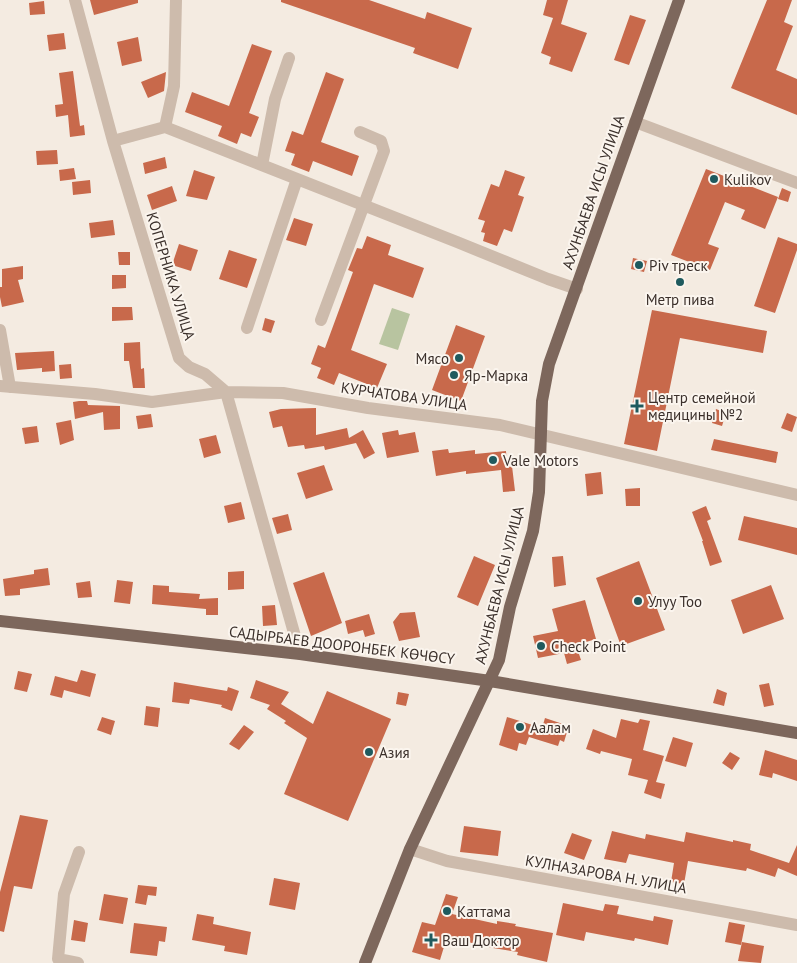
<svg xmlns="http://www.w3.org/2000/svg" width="797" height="963" font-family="'PT Sans',sans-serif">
	<rect width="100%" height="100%" fill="#f4ebe1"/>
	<path fill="#b8c4a0" d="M392 308 410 314 398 350 379 344Z"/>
	<path fill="#c8694b" d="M90 0H138V3L94 15Z
		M281 0H369L425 19 427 12 472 28 458 69 413 53 415 48 281 2Z
		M547 0H568L561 24 587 33 572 72 549 64 551 57 541 53 553 18 543 15Z
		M767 0H792L784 22 793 26 776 70 797 79V115L731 88Z
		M44 1 45 14 30 15 29 3Z
		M630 15 646 20 629 65 614 60Z
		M64 33 66 49 49 51 47 35Z
		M138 37 142 61 122 66 117 42Z
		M252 44 272 51 249 113 259 117 251 137 241 133 237 144 218 136 222 126 185 112 192 92 229 106Z
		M73 71 80 126 84 125 85 135 70 137 68 115 56 117 55 105 63 104 59 73Z
		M166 72 164 91 148 98 141 82Z
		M326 72 344 79 321 142 359 156 352 176 313 161 309 172 291 165 295 154 285 151 292 131 303 135Z
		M57 150 58 164 37 165 36 151Z
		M165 157 167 168 145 174 143 163Z
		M74 168 76 179 60 181 59 170Z
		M706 169 778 197 765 229 741 219 745 210 725 202 708 244 719 248 710 270 671 255Z
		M194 170 215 177 207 200 186 196Z
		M505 170 525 177 518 195 524 197 512 232 504 229 497 246 483 241 485 233 481 232 485 221 478 219 491 184 499 187Z
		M90 180 91 193 73 195 72 182Z
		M172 186 177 201 152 210 147 195Z
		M782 188 791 192 788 202 778 199Z
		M294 218 313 224 306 246 286 240Z
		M113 220 115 235 91 238 89 223Z
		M367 236 391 245 388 255 424 268 413 298 374 284 351 350 387 364 377 388 339 373 334 385 317 378 321 368 311 364 318 345 325 348 353 272 348 270 357 248 362 249Z
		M778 237 797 244V250L775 313 754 306Z
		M179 244 198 250 191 271 172 265Z
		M229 250 257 259 247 288 219 279Z
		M118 252H130V265H119Z
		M633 258 647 261 644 272 631 269Z
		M23 266V279L18 280 24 302 2 307 0 297V287H2V269Z
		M112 275H126V288L112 289Z
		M112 307H132L133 320 112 321Z
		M652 310 767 331 763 353 680 338 657 451 624 444Z
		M265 318 275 321 271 333 262 330Z
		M456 325 485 336 461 401 432 390Z
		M140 342 141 369 144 368 145 388H133L129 361H124V343Z
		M54 351 55 371 42 372V368L17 370 15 353Z
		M71 364 72 378 60 379 59 365Z
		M79 401H87L88 405 120 406V429L104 430 103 412 75 419 73 402Z
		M316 408V435L347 428 349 438 363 430 375 453 364 459 356 443 325 450 324 446 305 449 304 445 288 447 282 426 273 428 269 412 281 409Z
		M716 409 726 413 722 426 712 423Z
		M787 413 797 417 792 432 781 428Z
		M151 414 153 427 138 429 136 416Z
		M71 420 74 440 60 445 56 423Z
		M37 426 39 442 25 444 22 428Z
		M398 430 399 435 415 432 419 452 387 458 382 433Z
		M216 435 221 453 204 458 199 439Z
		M714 439 778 452 776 463 711 450Z
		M448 449 449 453 475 450V454L506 451 507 467 512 466 515 491 503 492 501 470 466 474V471L436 476 432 451Z
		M324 465 333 490 306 499 297 473Z
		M601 472 603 494 587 496 585 474Z
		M640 488V506H626L625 489Z
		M241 502 245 519 228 523 224 506Z
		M706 506 711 519 707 521 722 562 710 566 702 541H703L692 512Z
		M288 514 292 530 277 534 272 518Z
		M744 516 797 528V555L738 540Z
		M474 556 495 565 478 606 457 597Z
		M563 556 566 585 554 587 552 557Z
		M639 561 665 630 621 646 596 578Z
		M48 568 50 585 20 589V595L5 596 3 579 34 574V570Z
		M244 571V589L228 590V572Z
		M324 572 342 623 311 636 293 583Z
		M117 580 133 582 130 604 114 602Z
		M90 581 92 597 78 598 76 583Z
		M153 585 169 586V592L200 594 199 599 218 598V615H206V609L152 604Z
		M771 585 784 619 743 634 731 600Z
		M585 600 596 639 576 645 581 660 567 664 564 653 538 658 533 636 558 631 552 609Z
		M275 605 277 625 263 626 262 606Z
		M415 612 420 637 399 641 393 622 400 613Z
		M369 614 375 634 365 637 363 630 348 634 345 621Z
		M81 670 96 674 90 697 64 690 62 698 50 695 55 676 77 682Z
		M18 671 32 674 27 692 14 689Z
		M256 680 289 692 281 704 313 724 327 691 391 719 348 821 284 794 307 738 284 723 286 721 267 709 270 705 250 698Z
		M174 682 227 691 228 687 239 691 232 711 221 707 222 705 190 699 189 704 172 702Z
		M769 683 774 705 764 707 759 685Z
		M717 689 727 693 724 706 713 703Z
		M398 692 409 694 406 706 396 704Z
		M146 706 160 708 158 727 144 725Z
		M102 717 115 721 111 735 97 730Z
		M507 717 542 728 545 718 563 724 561 730 567 732 564 742 560 740 558 746 529 737 526 745 519 743 517 751 499 745Z
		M621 719 638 723 640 719 650 721 643 750 664 756 656 782 665 784 661 799 644 793 648 780 628 775 632 759 601 751 600 754 586 749 593 729 616 738Z
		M244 725 254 732 239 750 229 744Z
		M673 737 693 743 686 767 665 761Z
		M765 750 797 760V781L773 773 772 778 759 775Z
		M730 752 740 758 732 770 722 763Z
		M20 815 48 820 32 889 14 886 4 932 0 931V892Z
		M464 826 501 831 498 856 460 852Z
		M612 831 645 839 646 834 684 842 686 832 733 842V840L751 844 750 850 789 863 797 845V876L778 868 775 877 747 868 746 871 688 861 684 884 671 882 674 863 629 854 626 863 604 859Z
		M572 833 592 840 584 860 564 853Z
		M274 878 300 883 295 910 269 905Z
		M138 885 157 887 156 896 148 895 146 905 135 903Z
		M104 894 128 898 123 924 99 920Z
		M446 894 458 897 452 914 497 924V921L516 924 515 926 553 933 547 962 517 955 518 952 493 948 447 937 440 960 412 952 422 922 435 925Z
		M563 903 603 911 605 904 619 906 617 914 653 921 654 916 673 920 668 945 635 938 634 941 586 932 584 941 556 935Z
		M197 914 214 917 213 924 251 932 247 955 224 951 225 946 192 940Z
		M74 920 88 923 85 942 71 940Z
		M729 922 745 925 741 945 725 942Z
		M134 923 167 927 165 942 159 941 157 956 130 953Z
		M742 942 764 946 761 963 738 961Z"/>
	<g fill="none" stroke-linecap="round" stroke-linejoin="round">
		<path stroke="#cdbbac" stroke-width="12" d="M75 0 113 141 179 358 189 367 205 374 226 392 300 654
			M635 122 797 183
			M165 127 174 86 176 0
			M113 141 165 127 457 242 548 279 577 289
			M262 165 275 99 289 58
			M321 320 384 151 381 141 360 132
			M247 328 297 179
			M0 330 10 387
			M0 386 95 394 152 402 226 392 283 393 368 408 500 425 797 495
			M410 849 447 861 797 925
			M78 963 58 959 64 894 79 852"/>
		<path stroke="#7d675c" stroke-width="12" d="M0 621 300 654 490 681 797 733
			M365 963 410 849 499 660 510 607 533 531 539 492 542 401 549 364 679 0"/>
	</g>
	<g fill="#1f5a5e" stroke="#fbf5ee" stroke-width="2">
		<circle cx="714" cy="179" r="5"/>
		<circle cx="639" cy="265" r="5"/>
		<circle cx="680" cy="282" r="5"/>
		<circle cx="459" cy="358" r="5"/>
		<circle cx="454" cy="375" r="5"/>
		<path d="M634.5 398.5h5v5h5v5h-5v5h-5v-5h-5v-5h5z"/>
		<circle cx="493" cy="460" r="5"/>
		<circle cx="638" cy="601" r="5"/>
		<circle cx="541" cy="646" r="5"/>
		<circle cx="520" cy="727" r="5"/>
		<circle cx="369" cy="752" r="5"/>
		<circle cx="447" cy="911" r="5"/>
		<path d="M428.5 932.5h5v5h5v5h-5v5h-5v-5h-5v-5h5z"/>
	</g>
	<g text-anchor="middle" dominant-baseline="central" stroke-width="4" stroke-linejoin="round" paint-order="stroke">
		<g font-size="15" fill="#3b302b" stroke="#fbf5ee" text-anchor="start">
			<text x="724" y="179">Kulikov</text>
			<text x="649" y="265">Piv треск</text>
			<text x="680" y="299" text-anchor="middle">Метр пива</text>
			<text x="449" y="358" text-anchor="end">Мясо</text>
			<text x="464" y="375">Яр-Марка</text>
			<text x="648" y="397">Центр семейной<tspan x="648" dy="17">медицины №2</tspan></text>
			<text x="503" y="460">Vale Motors</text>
			<text x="648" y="601">Улуу Тоо</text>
			<text x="551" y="646">Check Point</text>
			<text x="530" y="727">Аалам</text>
			<text x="379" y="752">Азия</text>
			<text x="457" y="911">Каттама</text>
			<text x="442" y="940">Ваш Доктор</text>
		</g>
		<g font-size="15" fill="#3b302b" stroke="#fbf5ee">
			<text transform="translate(593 192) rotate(-71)">АХУНБАЕВА ИСЫ УЛИЦА</text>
			<text transform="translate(171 276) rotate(73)">КОПЕРНИКА УЛИЦА</text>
			<text transform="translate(404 396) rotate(8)">КУРЧАТОВА УЛИЦА</text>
			<text transform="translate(499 585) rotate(-76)">АХУНБАЕВА ИСЫ УЛИЦА</text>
			<text transform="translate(342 645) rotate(7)">САДЫРБАЕВ ДООРОНБЕК КӨЧӨСҮ</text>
			<text transform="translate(606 874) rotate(10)">КУЛНАЗАРОВА Н. УЛИЦА</text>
		</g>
	</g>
</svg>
